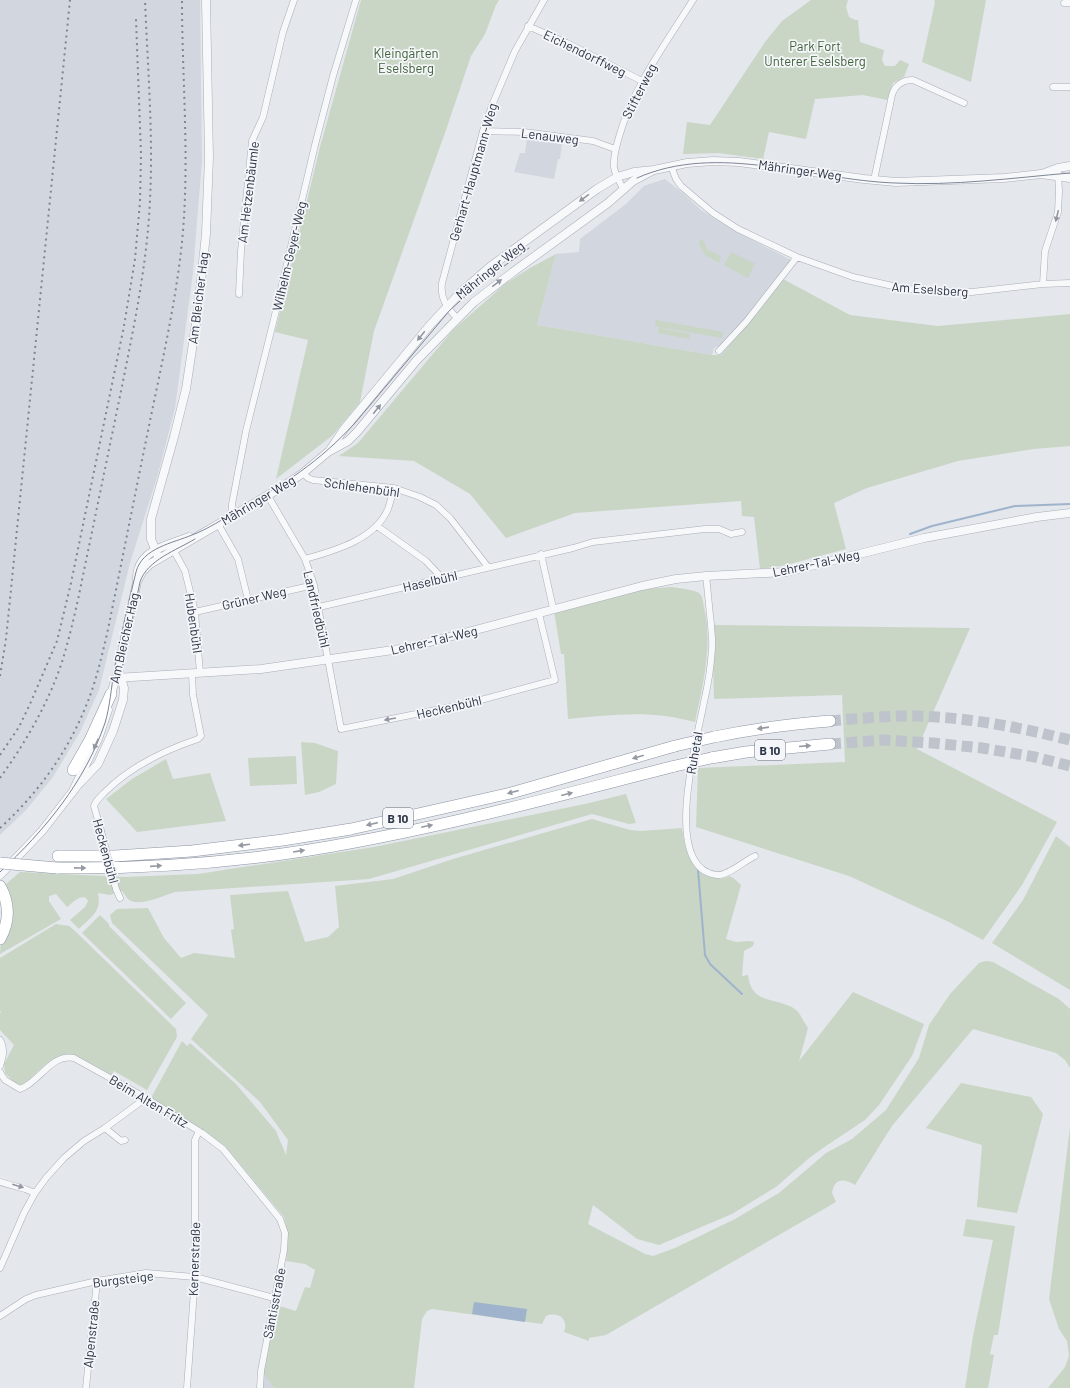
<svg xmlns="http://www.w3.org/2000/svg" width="1070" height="1388" font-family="Barlow,sans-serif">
	<rect width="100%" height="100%" fill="#e4e7ec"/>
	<path fill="#d2d6de" d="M0 0H200L202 160 193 272 175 408 158 474 130 563 99 690 80 732 53 777 26 810 0 835Z
		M527 138 562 144 560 159H558L554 179 514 172 520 153H525Z
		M665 179 684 194 701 210 735 231 791 260 727 342 714 348 712 355 537 325 556 254 579 252 580 239 626 204 644 186Z
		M263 1374 274 1388H262Z"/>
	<path fill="#c9d6c5" d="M361 0H499L496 5 485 34 471 56 446 130 374 331 360 402 333 435 276 479 308 340 275 332 320 147Z
		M811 0H848L846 7 849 17 855 20H858L860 42 884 50 882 60 885 66H895L900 60 909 64 904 77 893 83 887 100 863 95 815 99 806 139 769 132 763 159 718 153 683 154 687 122 710 125 765 42 782 21Z
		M934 0H986L971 82 922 62 935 2Z
		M700 240 704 241 707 250 721 256 719 263 705 255 699 244Z
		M731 252 755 264 748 278 724 265Z
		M556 254 537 325 712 355H721L748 324 783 279 850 315 938 326 1070 314V446L1034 449 958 461 867 488 834 503 846 549 786 565 760 569 754 517 742 516 741 501 575 513 506 538 470 494 414 461 339 456 358 443 453 330 505 284 530 268Z
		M656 320 723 332 722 338 665 328V329L690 334 689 339 658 333 659 327 655 326Z
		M672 587C678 588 695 590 699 593 703 596 703 603 704 607 713 646 703 684 695 722 685 720 675 717 665 716 633 712 600 716 568 719L564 654H561L554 611 643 589Z
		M712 625 970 628 917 749 1057 822 1022 885 983 940 949 922 849 876 696 827 698 768 845 762 842 695 714 699Z
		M301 742 315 743 338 751 336 784 319 792 305 795Z
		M296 756 297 784 250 786 248 758Z
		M166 759 173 779 210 773 226 821 137 832 106 799 132 779Z
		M626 794 636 823 629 824 592 814 369 879 175 892C163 896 137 908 128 899 126 897 124 893 122 891L110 895 98 893C102 912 91 917 79 929L70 920 85 907 88 901 86 898C79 895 73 903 67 907L56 894 49 896V901L61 919 0 954 5 885 20 872 124 877 198 874 374 847 585 804Z
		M592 819 630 830 641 831 682 828C685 849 690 876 717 878 732 880 725 869 741 885L726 939 736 942 750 941 754 942 753 946 744 951 742 976 748 975C751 997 762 998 781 1003 786 1005 792 1006 796 1010 801 1014 804 1023 808 1028L799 1061 853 992 924 1024 912 1056 879 1105 865 1120 823 1148 808 1159 776 1187 732 1214 659 1245 637 1239 593 1205 588 1224 645 1254 653 1256 675 1248 735 1219 779 1193 826 1153 852 1139 886 1110 919 1058 929 1025 950 994 979 963 986 961 993 962 1059 999 1070 1009V1068L1065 1060 1056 1053 973 1029 892 1126 855 1185C844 1178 834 1178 832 1193L836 1202 606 1335 589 1338V1341L564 1332C569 1319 558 1311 546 1316L542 1324 432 1309 427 1311 422 1319 414 1388H274L263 1374 276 1305 296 1311 305 1287 310 1288 315 1270 305 1264 286 1261C288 1244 288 1234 284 1217L225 1146 151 1098 182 1041 187 1046 190 1043 236 1084 276 1131 286 1155 288 1140 260 1102 191 1039 208 1015 112 923 110 915 117 909 148 908 164 938 181 958 194 953 235 958 231 930 234 929 230 895 288 891 305 942 328 937 339 927 335 886 393 879 453 859Z
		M1056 836 1070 847V990L992 943 1023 900Z
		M100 915 109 924V926L186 1003 171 1019 82 933Z
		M56 924 69 926 75 931 176 1029 177 1037 147 1090 114 1071 112 1075 75 1055C59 1051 46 1063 35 1074 30 1079 28 1083 20 1085L14 1082 5 1073 4 1064 14 1045 0 1030V1013L1 1012 0 1010V958Z
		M961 1083 1031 1097 1043 1114 1017 1213 977 1207 982 1145 926 1128Z
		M1070 1127V1388H1048L1065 1367 1069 1356 1067 1341 1059 1329 1049 1299Z
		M966 1219 1015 1226 998 1335H994L990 1354 994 1355 988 1388H965L973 1336 993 1240 963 1236Z"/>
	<path fill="#9fb4cc" d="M474 1302 527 1309 525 1322 472 1314Z"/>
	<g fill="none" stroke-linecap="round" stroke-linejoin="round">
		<path stroke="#9fb4cc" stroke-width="2" d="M910 534 932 526 1015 506 1070 504
			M698 870 705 955 710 964 742 994"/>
		<path stroke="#bfc3cb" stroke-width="11" stroke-dasharray="11 5.5" stroke-linecap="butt" d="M830 721C865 718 901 714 937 717 982 720 1026 729 1070 740
			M830 744 883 740 933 743 982 748 1035 757 1070 766"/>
		<defs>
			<path id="minor" d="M1064 3H1070
				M528 26 567 43 642 81
				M1053 87H1070
				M483 131 524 132 593 141 615 149
				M671 166 676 179 681 186 713 213 738 229 797 257 853 277 906 289 937 291 972 292 1043 284 1070 283
				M874 180 892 95C895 85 903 80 913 80L964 103
				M624 190C620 183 615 175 614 167 613 157 616 147 619 137 633 87 666 43 693 0
				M1043 284 1045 251 1058 212 1059 191 1058 173
				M239 294 241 251 252 141 263 117 283 32 294 0
				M457 318C447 308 440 298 442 283L483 131 493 103 515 51 544 0
				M719 351 746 322 797 257
				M303 473 308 478 313 480 394 488 420 497 436 505 450 518 488 567
				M268 496 305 559 314 585 341 729 466 704 555 680 539 614
				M234 514 232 511V504L246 431 274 319 315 145 333 76 356 0
				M218 524 238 559 248 600
				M377 526 426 561 442 578
				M174 551 185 571 195 612 200 673
				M541 554 553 608
				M305 559C333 551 375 540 388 509 390 503 392 495 394 488
				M706 576C708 592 709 608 711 624 711 632 713 640 712 648 711 666 708 685 704 702 698 736 660 869 717 875 728 876 744 861 755 856
				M319 607 573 548 593 542 705 529H719L731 534 742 532
				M195 612 314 585
				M101 831 94 806C96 800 101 796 105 792 131 766 165 750 198 739L201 736 193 695 192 674
				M116 889 120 898
				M0 1040C5 1049 3 1057 0 1066
				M0 1072 5 1080 20 1089C39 1083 51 1053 74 1058L146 1098 202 1133 223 1149 280 1219 285 1233 284 1250 261 1371 260 1388
				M105 1128 121 1141 125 1140
				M0 1182 25 1189 35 1193
				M0 1268 24 1213 35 1193 46 1178 64 1158 84 1141 105 1128 146 1098
				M0 1316 26 1299 36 1295 97 1281 146 1273 195 1277 274 1298
				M86 1388 97 1281
				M187 1388 195 1277V1140L199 1131"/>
			<path id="tertiary" d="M1042 174 1058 168 1070 166
				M330 450 344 429 430 325 461 292 491 266 597 189 617 177 634 172 654 170 687 163 713 161 739 162 864 179 896 182 1004 178 1041 174 1070 178
				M159 559 151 539V519L174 437 186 389 198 310 206 234 209 157 206 0
				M137 579C137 550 166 546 189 537
				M116 678 261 669 407 648 642 586 676 579 706 576 786 572 924 538 1037 517 1070 513
				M110 698 118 670 137 582 142 572 150 564 282 487 303 473 328 452 348 441 357 432 416 361 474 302 513 272 608 203 633 181 654 170
				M72 793 98 739 108 710
				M0 875 42 831 77 786 98 764 113 731 123 700 124 688 120 674"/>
			<path id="trunk" d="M714 737C752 729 791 724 830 721
				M711 758 746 752 830 744
				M73 770 90 740 111 694
				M58 856H115L192 851 283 840 351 829 511 793 675 746
				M57 868C157 869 257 861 355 842 463 822 569 793 675 766
				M0 886C10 904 10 921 0 939"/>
		</defs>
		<use href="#minor" stroke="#a9aeb7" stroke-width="7"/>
		<use href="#tertiary" stroke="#a9aeb7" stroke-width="9"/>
		<use href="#trunk" stroke="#8b94a3" stroke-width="12"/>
		<use href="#minor" stroke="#f7f8fa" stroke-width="6"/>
		<use href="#tertiary" stroke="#f7f8fa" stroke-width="8"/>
		<use href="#trunk" stroke="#fff" stroke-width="11"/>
		<path stroke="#7d8696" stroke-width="1" d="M637 178C718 142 810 180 895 183 953 186 1012 178 1070 173
			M120 678 140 582C147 560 177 550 195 539
			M0 872C45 830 85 782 105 723 110 706 111 689 114 672 120 639 128 605 136 572 142 548 173 543 192 535 208 529 223 519 238 510 285 484 319 462 355 423L450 310 478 285 529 248"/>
		<path stroke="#7d8696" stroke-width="2" stroke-dasharray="2 4" stroke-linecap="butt" d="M0 676 6 639 70 0
			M0 755 19 727 30 704 57 641 71 583 124 326 135 259 140 202 141 154 136 19
			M0 778C26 742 49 702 63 659 70 635 76 610 81 585 94 522 107 459 120 396 131 341 143 285 148 229 155 153 148 76 145 0
			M0 828C43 789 76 740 94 684 99 668 103 651 107 634 122 561 136 489 151 416 163 358 176 300 182 242 190 161 182 80 182 0"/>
		<defs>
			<path id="minor-bridge" d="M101 831 116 889"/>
			<path id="trunk-bridge" d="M675 746 714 737
				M675 766 711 758
				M0 863 57 868"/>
		</defs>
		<use href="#minor-bridge" stroke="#a9aeb7" stroke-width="7" stroke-linecap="butt"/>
		<use href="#trunk-bridge" stroke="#8b94a3" stroke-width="12" stroke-linecap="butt"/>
		<use href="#minor-bridge" stroke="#f7f8fa" stroke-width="6"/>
		<use href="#trunk-bridge" stroke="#fff" stroke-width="11"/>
	</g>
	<defs><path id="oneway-solid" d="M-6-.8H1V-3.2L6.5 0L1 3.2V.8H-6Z"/></defs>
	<g fill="#9196a0">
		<use href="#oneway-solid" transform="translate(584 198) rotate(144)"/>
		<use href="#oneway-solid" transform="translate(1057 216) rotate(104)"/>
		<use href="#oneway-solid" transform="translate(497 283) rotate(-37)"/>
		<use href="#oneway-solid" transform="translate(421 336) rotate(129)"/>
		<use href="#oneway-solid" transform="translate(377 409) rotate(-51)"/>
		<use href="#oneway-solid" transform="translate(390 719) rotate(170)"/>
		<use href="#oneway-solid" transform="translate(96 744) rotate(114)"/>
		<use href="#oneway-solid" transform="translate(18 1186) rotate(16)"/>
	</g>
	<g fill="#959aa2">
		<use href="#oneway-solid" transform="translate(763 728) rotate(172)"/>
		<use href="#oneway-solid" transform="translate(805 746) rotate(-5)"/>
		<use href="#oneway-solid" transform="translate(638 757) rotate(164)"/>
		<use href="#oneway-solid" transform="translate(513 792) rotate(165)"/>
		<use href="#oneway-solid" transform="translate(567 794) rotate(-14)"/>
		<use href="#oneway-solid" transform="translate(372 824) rotate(167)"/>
		<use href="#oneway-solid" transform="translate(427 826) rotate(-12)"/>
		<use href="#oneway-solid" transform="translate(244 845) rotate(173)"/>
		<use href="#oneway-solid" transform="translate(299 851) rotate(-9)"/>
		<use href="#oneway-solid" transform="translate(156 866) rotate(-4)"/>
		<use href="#oneway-solid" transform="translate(80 868) rotate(1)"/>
	</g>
	<g text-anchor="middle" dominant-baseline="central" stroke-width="3.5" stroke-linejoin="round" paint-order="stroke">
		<g fill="#f4f6f9" stroke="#676e7b" stroke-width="1">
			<rect x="755" y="740" width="30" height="20" rx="3"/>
			<rect x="383" y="808" width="30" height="20" rx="3"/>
		</g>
		<g font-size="12" font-weight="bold" fill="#2b3445">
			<text x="770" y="750">B 10</text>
			<text x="398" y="818">B 10</text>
		</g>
		<g font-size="13" fill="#3f6138" stroke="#f4f6f9">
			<text x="815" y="46">Park Fort<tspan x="815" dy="15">Unterer Eselsberg</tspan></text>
			<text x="406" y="53">Kleingärten<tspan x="406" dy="15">Eselsberg</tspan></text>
		</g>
		<g font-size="13" fill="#2b3445" stroke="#f4f6f9">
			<text transform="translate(585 53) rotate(26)">Eichendorffweg</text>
			<text transform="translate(639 91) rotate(-63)">Stifterweg</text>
			<text transform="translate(550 136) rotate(7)">Lenauweg</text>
			<text transform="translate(800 170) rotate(8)">Mähringer Weg</text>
			<text transform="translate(473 172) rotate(-74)">Gerhart-Hauptmann-Weg</text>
			<text transform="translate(248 192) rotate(-83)">Am Hetzenbäumle</text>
			<text transform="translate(289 256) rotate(-77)">Wilhelm-Geyer-Weg</text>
			<text transform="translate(490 270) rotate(-39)">Mähringer Weg</text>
			<text transform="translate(930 289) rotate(4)">Am Eselsberg</text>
			<text transform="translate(198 298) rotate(-83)">Am Bleicher Hag</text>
			<text transform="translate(362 487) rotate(8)">Schlehenbühl</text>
			<text transform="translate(258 500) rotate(-31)">Mähringer Weg</text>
			<text transform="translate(816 563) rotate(-12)">Lehrer-Tal-Weg</text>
			<text transform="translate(430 581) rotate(-13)">Haselbühl</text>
			<text transform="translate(254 598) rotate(-13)">Grüner Weg</text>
			<text transform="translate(317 609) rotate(77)">Landfriedbühl</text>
			<text transform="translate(194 623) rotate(82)">Hubenbühl</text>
			<text transform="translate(124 638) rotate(-77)">Am Bleicher Hag</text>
			<text transform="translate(434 640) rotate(-13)">Lehrer-Tal-Weg</text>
			<text transform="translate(449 707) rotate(-13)">Heckenbühl</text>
			<text transform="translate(694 753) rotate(-80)">Ruhetal</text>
			<text transform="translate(106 851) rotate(75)">Heckenbühl</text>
			<text transform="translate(149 1101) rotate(31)">Beim Alten Fritz</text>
			<text transform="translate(194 1259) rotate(-88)">Kernerstraße</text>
			<text transform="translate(123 1279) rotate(-7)">Burgsteige</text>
			<text transform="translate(274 1303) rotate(-79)">Säntisstraße</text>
			<text transform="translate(91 1334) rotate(-84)">Alpenstraße</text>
		</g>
	</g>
</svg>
